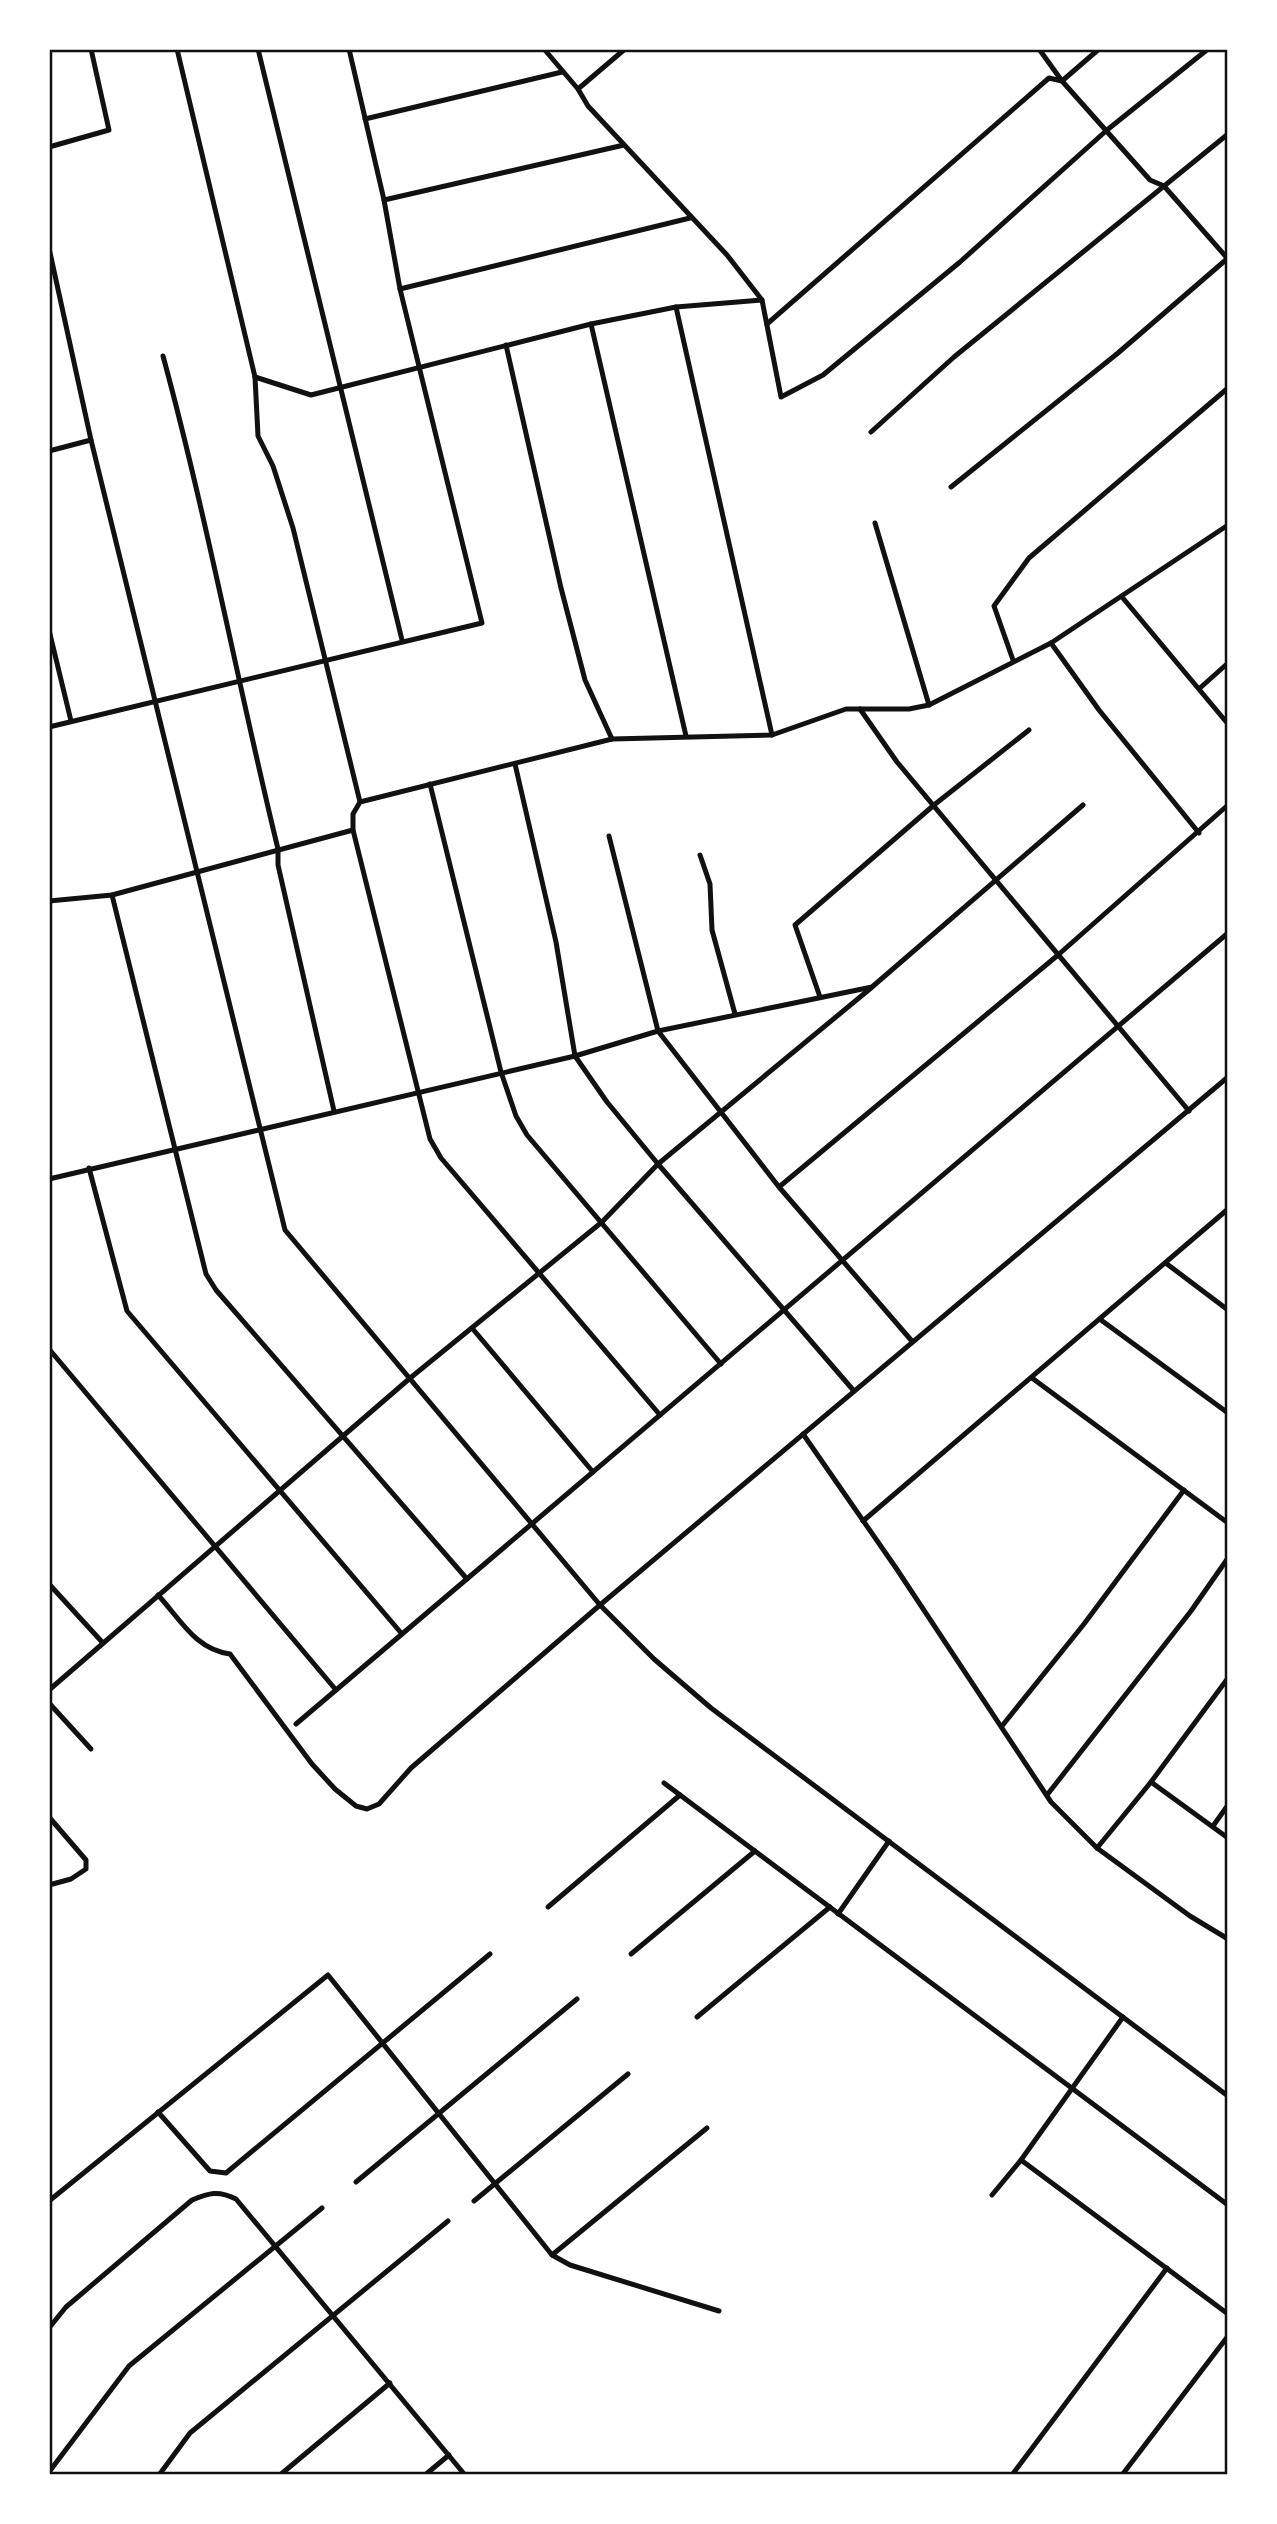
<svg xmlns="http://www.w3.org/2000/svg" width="1277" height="2524" viewBox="0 0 1277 2524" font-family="Montserrat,sans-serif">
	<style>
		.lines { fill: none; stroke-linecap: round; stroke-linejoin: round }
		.minor { stroke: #111; stroke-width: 5 }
		.neatline { fill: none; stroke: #111; stroke-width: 2.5 }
	</style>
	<rect width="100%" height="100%" fill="#fff"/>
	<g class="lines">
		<g class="minor">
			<polyline points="177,49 255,377 258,436 273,466 293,528 360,802"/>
			<polyline points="258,49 402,640"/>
			<polyline points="544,49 578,89 588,106 727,255 762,300 781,397 823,375 960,262 1107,130 1208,49"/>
			<polyline points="1039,49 1062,81 1150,180 1164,186 1228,259"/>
			<polyline points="578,89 625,49"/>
			<polyline points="365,119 562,72"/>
			<polyline points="49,147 109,130 91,49"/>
			<polyline points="384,200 624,145"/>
			<polyline points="49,248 91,440 285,1230 600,1605 654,1659 711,1708 1228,2096"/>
			<polyline points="400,289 690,218"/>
			<polyline points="676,307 772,735"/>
			<polyline points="591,324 686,736"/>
			<polyline points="767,324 1049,78 1062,81 1099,49"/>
			<polyline points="506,345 561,588 585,680 612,739"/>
			<path d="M163,356C207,518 238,685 278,849V865L334,1111"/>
			<polyline points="255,377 311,395 591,324 676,307 762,300"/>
			<polyline points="871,432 954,357 1228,134"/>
			<polyline points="49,451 91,440"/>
			<polyline points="951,487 1118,353 1228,258"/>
			<polyline points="875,523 929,705"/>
			<polyline points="1122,597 1228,724"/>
			<polyline points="49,630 71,721"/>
			<polyline points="1051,643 1099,710 1199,833"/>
			<polyline points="1013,660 994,606 1029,558 1228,388"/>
			<polyline points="1200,688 1228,663"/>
			<polyline points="860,709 897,762 1189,1111"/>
			<polyline points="49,727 482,623 400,289 384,200 349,49"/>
			<polyline points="515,764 556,942 575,1056 607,1102 658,1164 854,1391"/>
			<polyline points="430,784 501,1072 516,1116 527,1135 721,1364"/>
			<polyline points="353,830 430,1139 441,1158 660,1415"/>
			<polyline points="609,836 658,1031 779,1187 911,1340"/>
			<polyline points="700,855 710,884 712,930 735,1014"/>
			<polyline points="112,895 206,1274 216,1290 467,1579"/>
			<polyline points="49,901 112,895 353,830 353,814 360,802 612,739 772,735 846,709 909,709 929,705 1051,643 1228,525"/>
			<polyline points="820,997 795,925 934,805 1029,730"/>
			<polyline points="89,1168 127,1311 402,1634"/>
			<polyline points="49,1179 575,1056 658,1031 872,987 1083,805"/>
			<polyline points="779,1187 1058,955 1228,805"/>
			<polyline points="1167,1264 1228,1310"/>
			<polyline points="1101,1320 1228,1413"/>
			<polyline points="472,1328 593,1472"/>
			<polyline points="49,1349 336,1690"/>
			<polyline points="1032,1378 1228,1523"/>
			<polyline points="803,1434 896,1568 1051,1802 1097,1848 1190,1916 1228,1939"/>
			<polyline points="863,1521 1228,1209"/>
			<polyline points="49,1584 103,1643"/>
			<path d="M158,1595C181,1620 195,1649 230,1654L312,1764L335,1789L356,1806L367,1809L379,1804L411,1768L600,1605L1228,1077"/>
			<polyline points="49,1690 409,1379 602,1222 658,1164 871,988"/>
			<polyline points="49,1703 91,1749"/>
			<polyline points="296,1724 1228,933"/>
			<polyline points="1002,1726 1084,1624 1184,1490"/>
			<polyline points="1151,1782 1228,1838"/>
			<polyline points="664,1783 1228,2205"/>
			<polyline points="1047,1795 1191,1611 1228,1558"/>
			<polyline points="49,1817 86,1860 86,1869 71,1879 49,1885"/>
			<polyline points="1213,1826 1228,1805"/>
			<polyline points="1097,1848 1151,1782 1228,1678"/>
			<polyline points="548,1907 680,1795"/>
			<polyline points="838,1914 889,1841"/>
			<polyline points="631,1954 755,1851"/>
			<polyline points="697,2017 830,1907"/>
			<polyline points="158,2112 210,2171 226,2173 490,1954"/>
			<polyline points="1021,2160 1228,2314"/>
			<polyline points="356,2182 577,1999"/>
			<polyline points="992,2195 1021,2160 1123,2017"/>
			<polyline points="49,2201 328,1975 552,2255 570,2265 719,2311"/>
			<polyline points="474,2201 628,2074"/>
			<polyline points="552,2255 707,2128"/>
			<path d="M49,2328L66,2307L192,2200C209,2193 218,2190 236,2199L465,2475"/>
			<polyline points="49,2472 129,2366 322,2208"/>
			<polyline points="159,2475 190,2433 448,2221"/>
			<polyline points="280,2475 390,2383"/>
			<polyline points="425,2475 449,2455"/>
			<polyline points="1012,2475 1167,2268"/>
			<polyline points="1122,2475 1228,2336"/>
		</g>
	</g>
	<rect width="1277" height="2524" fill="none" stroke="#ffffff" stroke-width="102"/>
	<rect x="51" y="51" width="1175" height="2422" class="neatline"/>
</svg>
